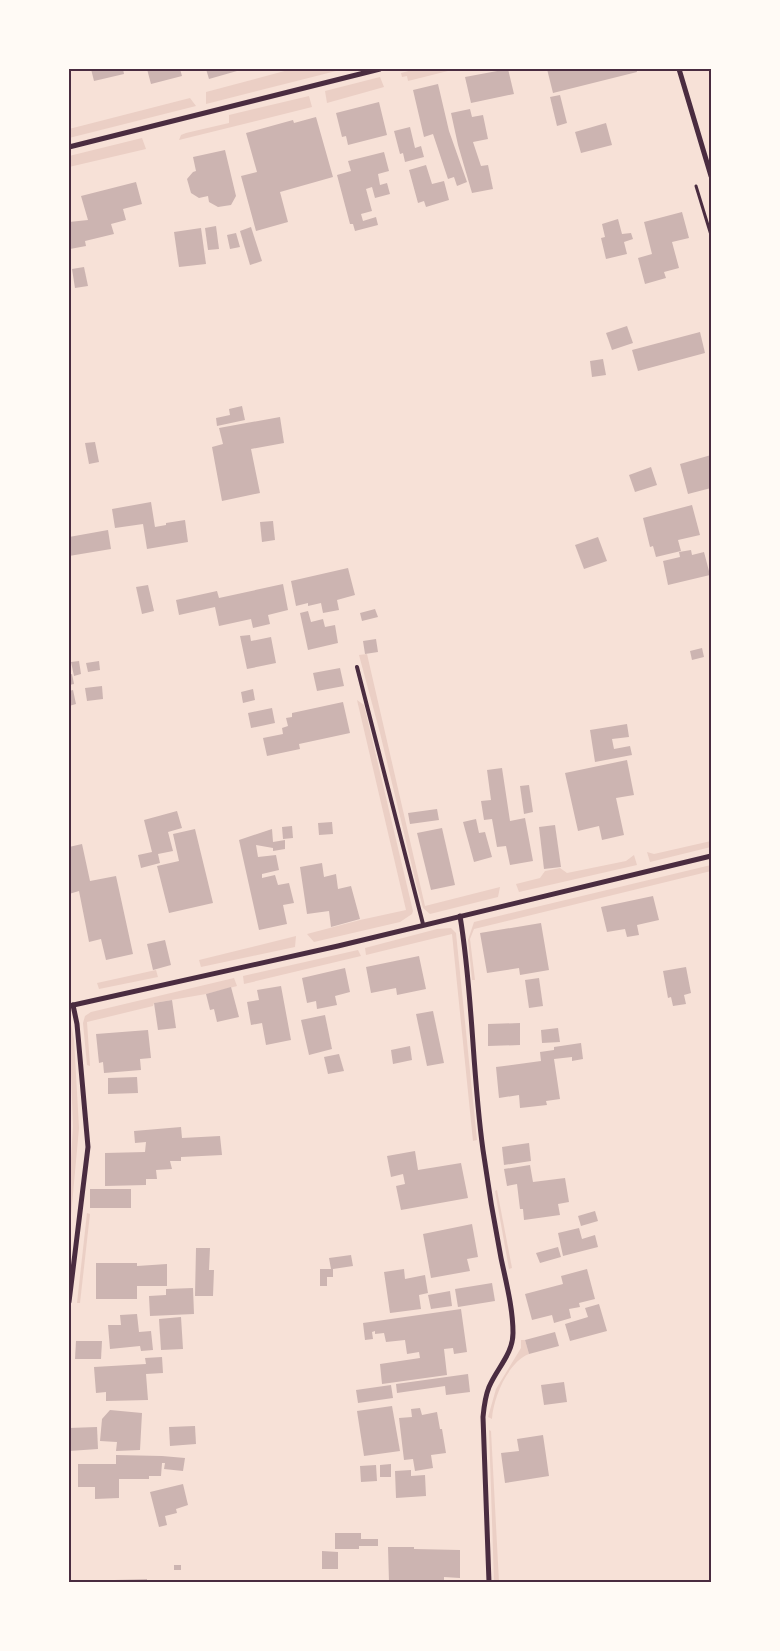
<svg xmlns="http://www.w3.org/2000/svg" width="780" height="1651" viewBox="0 0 780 1651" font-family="'Exo 2',sans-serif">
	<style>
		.green { fill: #ebcfc5 }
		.building { fill: #ccb4b1 }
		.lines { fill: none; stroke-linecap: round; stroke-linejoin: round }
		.path { stroke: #4a2c40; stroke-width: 3 }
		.service { stroke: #4a2c40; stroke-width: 4 }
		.minor { stroke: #4a2c40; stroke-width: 5 }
		.neatline { fill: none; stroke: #4a2c40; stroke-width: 2 }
	</style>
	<rect width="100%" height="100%" fill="#f7e1d7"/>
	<g class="green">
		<polygon points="292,69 344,69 206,104 206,92"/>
		<polygon points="416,69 456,69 408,81 407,76 402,77 401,73"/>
		<polygon points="380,77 384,87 327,103 325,91"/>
		<polygon points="309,96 312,107 179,140 181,135 186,133 229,123 229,115"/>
		<polygon points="190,98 196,106 69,138 69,129"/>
		<polygon points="142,138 146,149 69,167 69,156"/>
		<polygon points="367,654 425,906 500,887 498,897 430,914 423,908 416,883 380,733 359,655"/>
		<polygon points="357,700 364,705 413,911 412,914 400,922 314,942 307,934 360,920 406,910"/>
		<polygon points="711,841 711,847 650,862 647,852 654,854"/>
		<polygon points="634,855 637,865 519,892 516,884 540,878 545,871 560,868 567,873 626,861"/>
		<polygon points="711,865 711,871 474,929 470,939 475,980 472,980 468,940 474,922"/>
		<polygon points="451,928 456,933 477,1140 473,1141 452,934 366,955 365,948 437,929"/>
		<polygon points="296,936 295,947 201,967 199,960"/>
		<polygon points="358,950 361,956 244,984 243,976"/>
		<polygon points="156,970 158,977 99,989 97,983"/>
		<polygon points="234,978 237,986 206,994 154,1003 153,1006 87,1022 90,1066 87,1065 83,1023 85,1016 91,1012"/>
		<polygon points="69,1022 71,1024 74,1039 79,1128 69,1238 69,1190 73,1126"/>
		<polygon points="497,1190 512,1268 509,1269 495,1191"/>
		<polygon points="87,1213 90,1214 80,1303 77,1303"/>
		<path d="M521,1340H525L529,1354C508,1362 493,1398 492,1419L488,1417L496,1389L521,1348Z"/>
		<polygon points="489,1430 491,1431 499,1582 494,1582"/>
	</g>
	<g class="building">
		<polygon points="91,69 123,69 124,74 94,81"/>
		<polygon points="147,69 180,69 182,76 151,84"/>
		<polygon points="206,69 236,69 237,71 209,79"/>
		<polygon points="508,69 514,94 471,103 465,77"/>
		<polygon points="547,69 636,69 637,72 553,93"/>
		<polygon points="438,84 449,131 467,182 457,186 454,177 448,179 433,134 424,137 413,90"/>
		<polygon points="560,95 567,123 557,126 550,97"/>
		<polygon points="379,102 387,135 348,145 346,136 342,137 336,113"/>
		<polygon points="470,109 472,117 483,115 488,139 473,142 481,166 488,165 493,189 472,193 458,145 451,113"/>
		<polygon points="316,117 333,177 280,192 288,222 256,231 241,176 257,172 246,133 293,120 294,123"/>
		<polygon points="606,123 612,145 581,153 575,132"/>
		<polygon points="410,127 415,148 421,146 424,157 405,162 403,153 400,154 394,131"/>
		<polygon points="225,150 236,196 231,205 218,207 209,202 208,196 199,198 191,193 187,179 193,172 196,171 193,157"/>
		<polygon points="384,152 389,171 378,174 380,185 387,183 390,194 375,198 372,187 366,189 372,211 361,214 363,221 376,217 378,225 355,231 353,224 350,224 337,175 351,171 348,161"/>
		<polygon points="426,165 432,184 444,181 449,200 426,207 424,201 418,203 409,170"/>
		<polygon points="136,182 142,204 123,209 126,220 111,224 114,234 85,241 86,246 70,249 69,222 88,220 81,196"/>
		<polygon points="682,212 689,238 672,242 679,268 664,272 666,278 645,284 638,258 652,254 644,222"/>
		<polygon points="618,219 622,234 631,233 633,239 624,242 627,254 606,259 601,238 605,237 602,224"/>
		<polygon points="216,226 219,249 208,250 205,228"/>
		<polygon points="251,227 262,261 250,265 240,231"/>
		<polygon points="201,228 206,264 179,267 174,232"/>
		<polygon points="236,233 240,247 230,249 227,235"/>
		<polygon points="84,267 88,286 75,288 72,269"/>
		<polygon points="627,326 633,343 612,350 606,333"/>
		<polygon points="700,332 705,353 638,371 632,350"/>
		<polygon points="603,359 606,375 592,377 590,361"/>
		<polygon points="242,406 245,420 217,426 216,418 230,415 229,409"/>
		<polygon points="280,417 284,443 251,449 260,493 222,501 212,447 223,444 219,428"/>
		<polygon points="95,442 99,462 89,464 85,443"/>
		<polygon points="711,455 711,488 688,494 680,464"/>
		<polygon points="651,467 657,485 635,492 629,475"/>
		<polygon points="151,502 155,527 166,525 166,523 185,520 188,542 147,549 143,524 115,528 112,509"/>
		<polygon points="692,505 700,535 678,540 681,551 656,557 653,546 650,547 643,518"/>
		<polygon points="273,521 275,540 262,542 260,522"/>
		<polygon points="108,530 111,549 69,556 69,537"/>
		<polygon points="598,537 607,561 584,569 575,545"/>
		<polygon points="691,550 692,555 704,552 710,575 668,585 663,561 680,557 679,552"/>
		<polygon points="348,568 355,595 337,600 339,610 323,613 321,603 308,606 308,603 296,606 291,581"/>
		<polygon points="283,584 288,610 268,615 270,624 253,628 251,619 219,626 215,607 179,615 176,600 217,591 219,598"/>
		<polygon points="148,585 154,611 142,614 136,587"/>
		<polygon points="375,609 378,617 362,621 360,613"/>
		<polygon points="308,611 311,622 323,619 325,627 335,625 338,643 308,650 300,613"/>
		<polygon points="250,635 251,641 271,637 276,663 247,669 240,636"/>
		<polygon points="376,639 378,652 365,654 363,641"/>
		<polygon points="702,648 704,657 692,660 690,651"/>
		<polygon points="79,661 81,674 74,676 71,662"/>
		<polygon points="99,661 100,670 88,672 86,663"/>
		<polygon points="340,668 344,686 317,691 313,673"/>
		<polygon points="72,674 74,684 69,685 69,675"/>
		<polygon points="102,686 103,699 87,701 85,688"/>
		<polygon points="253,689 255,700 243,703 241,692"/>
		<polygon points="73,690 76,704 69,706 69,691"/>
		<polygon points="343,702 350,733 299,744 300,749 267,756 263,738 283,734 282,728 288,726 286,718 292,717 292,713"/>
		<polygon points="272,708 275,723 251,728 248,713"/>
		<polygon points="627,724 629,737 612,739 614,749 630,746 632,755 595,762 590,730"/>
		<polygon points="627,760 634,795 616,798 624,835 602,840 599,826 578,831 565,773"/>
		<polygon points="502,768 510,821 525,818 533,861 510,865 506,846 497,847 492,819 484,820 481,801 491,800 487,770"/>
		<polygon points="529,785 533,812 524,814 520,786"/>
		<polygon points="437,809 439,820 410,824 408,813"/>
		<polygon points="177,811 182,828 168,832 173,851 158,854 160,863 141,868 138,855 152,852 144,820"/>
		<polygon points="476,819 479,833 485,832 492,857 474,862 463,822"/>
		<polygon points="332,822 333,834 319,835 318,823"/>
		<polygon points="555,825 561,867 544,869 539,827"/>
		<polygon points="292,826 293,838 283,839 282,827"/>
		<polygon points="442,828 455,885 431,890 417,833"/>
		<polygon points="195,829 213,903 169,913 157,866 179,861 173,834"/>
		<polygon points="272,829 273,842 285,840 285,849 273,851 273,848 256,845 258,857 276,855 279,870 262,874 262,878 275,875 278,885 289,883 294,903 283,905 287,924 259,930 239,840"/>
		<polygon points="82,844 90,881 116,876 133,954 106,960 101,939 89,942 79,891 69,894 69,847"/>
		<polygon points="322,863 324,877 336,874 338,889 351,886 360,919 331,927 329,911 307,914 300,867"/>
		<polygon points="653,896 659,920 637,925 639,935 627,937 625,929 607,932 601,907"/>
		<polygon points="541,923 549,970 520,975 519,968 487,973 480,933"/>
		<polygon points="165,940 171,965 153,970 147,944"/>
		<polygon points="419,956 426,989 397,995 396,988 371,993 366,967"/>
		<polygon points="686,967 691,993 684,995 686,1004 673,1006 671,997 668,998 663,971"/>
		<polygon points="345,968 350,992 335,996 337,1005 317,1009 316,1001 307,1003 302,978"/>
		<polygon points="539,978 543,1006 529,1008 525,980"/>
		<polygon points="281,986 291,1040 266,1045 262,1023 251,1025 247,1002 259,1000 257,990"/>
		<polygon points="231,987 239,1017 217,1022 214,1009 210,1010 206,994"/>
		<polygon points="172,1000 176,1028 158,1030 154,1003"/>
		<polygon points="433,1011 444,1063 427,1066 416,1014"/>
		<polygon points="325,1015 332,1049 309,1055 301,1020"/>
		<polygon points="520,1023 520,1045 488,1046 488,1024"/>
		<polygon points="558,1028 560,1042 542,1043 541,1030"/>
		<polygon points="148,1030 151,1058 140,1059 141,1070 104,1073 103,1062 99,1063 96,1034"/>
		<polygon points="581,1043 583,1059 572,1061 572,1057 554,1059 560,1099 546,1101 547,1105 520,1108 519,1095 499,1098 496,1067 541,1061 540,1052 554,1050 554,1047"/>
		<polygon points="410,1046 412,1060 393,1064 391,1050"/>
		<polygon points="339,1054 344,1071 328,1074 324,1057"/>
		<polygon points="137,1077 138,1093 108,1094 108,1078"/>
		<polygon points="181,1127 182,1138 220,1136 222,1155 181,1157 181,1161 170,1161 172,1169 156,1170 157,1179 146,1179 146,1185 105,1186 105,1153 145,1152 146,1142 135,1143 134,1131"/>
		<polygon points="529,1143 531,1161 504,1165 502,1147"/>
		<polygon points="415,1151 418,1170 461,1163 468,1198 401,1210 396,1186 405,1184 403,1174 391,1177 387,1156"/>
		<polygon points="530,1165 533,1182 565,1178 569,1202 558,1204 560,1215 524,1220 523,1209 520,1209 517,1184 507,1186 504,1169"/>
		<rect x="90" y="1189" width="41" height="19"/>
		<polygon points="595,1211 598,1221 581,1226 578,1216"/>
		<polygon points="472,1224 478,1257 467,1259 470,1271 431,1278 423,1234"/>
		<polygon points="579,1228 582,1239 595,1235 598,1247 563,1256 558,1233"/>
		<polygon points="558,1247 561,1257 540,1263 536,1253"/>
		<polygon points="196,1248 210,1248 209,1270 214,1270 213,1296 195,1296"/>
		<polygon points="351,1255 353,1266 333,1269 333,1277 327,1277 327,1286 320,1286 320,1269 331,1269 329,1258"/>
		<polygon points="96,1263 137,1263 137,1266 167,1264 167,1286 137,1286 137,1299 96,1299"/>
		<polygon points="404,1269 405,1279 425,1275 428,1293 419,1295 421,1309 390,1313 384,1272"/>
		<polygon points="587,1269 595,1299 579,1303 580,1307 569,1309 571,1318 554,1323 552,1315 532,1320 525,1294 563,1284 561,1276"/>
		<polygon points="492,1283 495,1301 458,1307 455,1289"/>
		<polygon points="193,1288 194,1314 150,1316 149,1296 166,1295 166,1289"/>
		<polygon points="450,1291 452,1306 431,1309 428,1295"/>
		<polygon points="599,1304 607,1331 570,1341 565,1324 588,1317 585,1308"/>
		<polygon points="461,1309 467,1352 454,1354 453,1348 444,1349 447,1375 382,1384 380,1364 420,1358 419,1352 407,1354 405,1340 386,1342 384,1333 375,1334 375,1331 372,1332 373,1339 365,1340 363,1323"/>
		<polygon points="137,1314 139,1332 151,1331 153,1350 141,1351 140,1346 110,1349 108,1325 121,1325 120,1315"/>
		<polygon points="181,1317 183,1349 161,1350 159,1319"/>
		<polygon points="555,1332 559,1346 529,1354 525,1340"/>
		<polygon points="76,1341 102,1341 101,1359 75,1359"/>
		<polygon points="162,1357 163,1373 146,1374 148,1400 106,1401 106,1392 96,1393 94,1367 146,1364 145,1358"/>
		<polygon points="468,1374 470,1392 446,1395 445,1386 397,1393 396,1384"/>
		<polygon points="564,1382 567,1402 544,1405 541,1385"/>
		<polygon points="391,1385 393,1398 358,1403 356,1390"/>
		<polygon points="392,1406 400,1451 364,1456 357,1411"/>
		<polygon points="420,1408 422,1415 437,1412 440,1429 442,1429 446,1453 431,1455 433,1468 415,1471 413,1459 404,1460 399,1418 412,1417 411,1409"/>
		<polygon points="110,1410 142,1413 140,1450 116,1451 117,1442 100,1441 102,1419"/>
		<polygon points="195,1426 196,1444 170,1446 169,1427"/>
		<polygon points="97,1427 98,1449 69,1451 69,1428"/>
		<polygon points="543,1435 549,1476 505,1483 501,1453 519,1451 517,1439"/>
		<polygon points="116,1455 162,1456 185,1458 183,1471 164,1469 165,1463 162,1463 161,1476 149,1476 149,1479 119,1479 119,1498 95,1499 95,1487 78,1487 78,1464 116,1464"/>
		<polygon points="391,1464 391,1477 380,1477 380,1465"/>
		<polygon points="376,1465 377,1481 361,1482 360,1466"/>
		<polygon points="411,1470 411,1476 425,1475 426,1496 396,1498 395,1471"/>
		<polygon points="183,1484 188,1505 176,1509 177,1513 165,1516 167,1525 159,1527 150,1492"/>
		<polygon points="335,1533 361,1533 361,1539 378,1539 378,1546 359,1546 359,1549 335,1549"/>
		<polygon points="388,1547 414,1547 414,1549 460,1550 460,1578 444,1577 444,1582 389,1582"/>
		<polygon points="322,1551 338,1552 338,1569 322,1569"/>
		<rect x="174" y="1565" width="7" height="5"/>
		<polygon points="147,1579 147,1582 82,1582 82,1581"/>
	</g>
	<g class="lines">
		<polyline class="path" points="696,186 711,235"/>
		<polyline class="service" points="357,667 423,924"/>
		<g class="minor">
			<polyline points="679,69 711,176"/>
			<polyline points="69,147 380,69"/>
			<path d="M460,916C473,993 472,1072 483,1150C488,1186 494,1222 501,1258C506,1282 513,1308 513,1333C513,1354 497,1368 489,1387C485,1397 484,1406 483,1417L489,1582"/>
			<polyline points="69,1006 338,946 711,856"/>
			<polyline points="69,1302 88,1147 77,1024 73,1005"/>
		</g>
	</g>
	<rect width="780" height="1651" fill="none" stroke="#fffaf5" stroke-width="140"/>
	<rect x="70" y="70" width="640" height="1511" class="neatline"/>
</svg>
